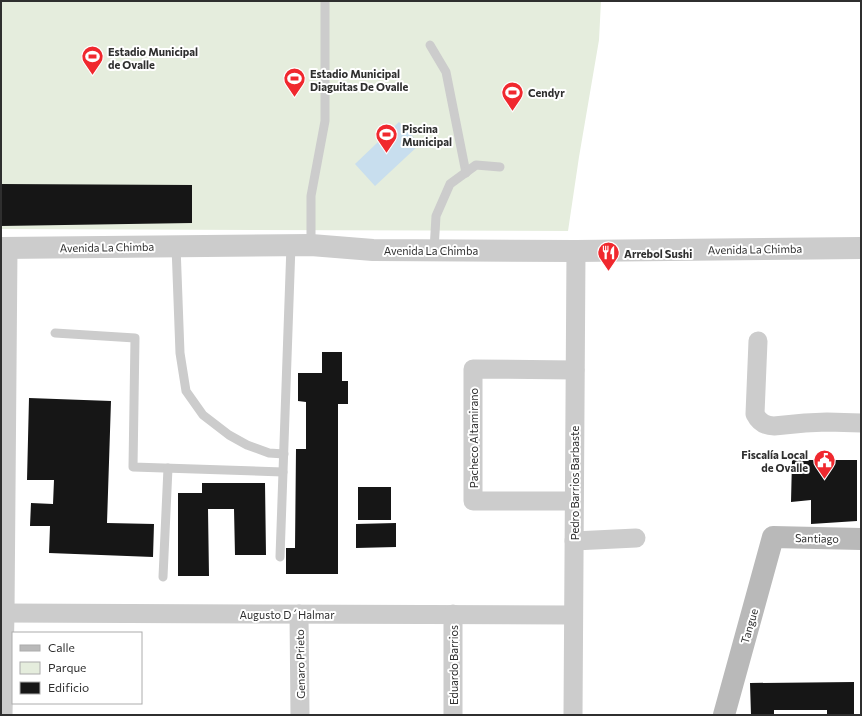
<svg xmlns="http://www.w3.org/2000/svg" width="862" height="716" viewBox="0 0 862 716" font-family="Commissioner,sans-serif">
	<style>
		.green { fill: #e5eddd }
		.water { fill: #c8deee }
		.building { fill: #161616 }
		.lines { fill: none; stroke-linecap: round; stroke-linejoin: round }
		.service { stroke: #ccc; stroke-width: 9 }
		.minor { stroke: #ccc; stroke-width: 19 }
		.tertiary { stroke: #ccc; stroke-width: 22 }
		.secondary { stroke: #b9b9b9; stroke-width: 22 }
		.labels { text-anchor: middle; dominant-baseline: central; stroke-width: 4; stroke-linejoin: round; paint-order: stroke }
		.poi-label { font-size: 11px; font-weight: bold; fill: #2f2f2f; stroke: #fff; text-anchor: start }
		.street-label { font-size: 11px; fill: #2f2f2f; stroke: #fff }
	</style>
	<rect width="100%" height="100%" fill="#fff"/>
	<polygon class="green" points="1,1 601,1 599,40 579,157 568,231 1,229"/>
	<polygon class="water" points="399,122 420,144 375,186 355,164"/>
	<g class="building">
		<polygon points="1,184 192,185 192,223 1,226"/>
		<polygon points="322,352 342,352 342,381 348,381 348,404 338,404 338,574 286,574 286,548 295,548 296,449 306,449 306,402 298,401 298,373 322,373"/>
		<polygon points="29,398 111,401 107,523 154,524 153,557 49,553 50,526 30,526 31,503 53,504 54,480 27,480"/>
		<polygon points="792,460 857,460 857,521 811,524 811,500 791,502"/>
		<polygon points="202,483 265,483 266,555 235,555 234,509 208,509 209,576 178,576 178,493 202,493"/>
		<rect x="358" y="487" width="33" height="33"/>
		<polygon points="396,523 396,547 356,548 356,524"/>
		<polygon points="854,682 854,715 827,715 827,710 774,710 774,715 751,715 750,683"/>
	</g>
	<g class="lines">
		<g class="service">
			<polyline points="430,45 446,72 466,173"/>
			<polyline points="311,245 311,196 325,121 325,1"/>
			<polyline points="176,246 180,353 186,391 203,415 229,435 247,445 269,453 284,454"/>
			<polyline points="434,250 436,216 450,184 476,165 500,167"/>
			<polyline points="55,333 135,338 133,467 283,472"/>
			<polyline points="280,557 291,245"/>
			<polyline points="163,577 168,468"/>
		</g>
		<g class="minor">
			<path d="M758,341L755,414C759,422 765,426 774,426L805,423L827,422L861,423"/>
			<polyline points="574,501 473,501 473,369 575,370"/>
			<polyline points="574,541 636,538"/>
			<polyline points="1,613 573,615"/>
			<polyline points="299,614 300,715"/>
			<polyline points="453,614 453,715"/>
			<polyline points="3,715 5,613 8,248"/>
			<polyline points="573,715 576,251"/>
		</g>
		<polyline class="tertiary" points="1,248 311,245 373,250 576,251 861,248"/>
		<polyline class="secondary" points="724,715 773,537 861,539"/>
	</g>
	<defs>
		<symbol id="stadium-pin" viewBox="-11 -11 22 30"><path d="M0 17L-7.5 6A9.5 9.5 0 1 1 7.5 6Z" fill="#f0282e" stroke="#fff"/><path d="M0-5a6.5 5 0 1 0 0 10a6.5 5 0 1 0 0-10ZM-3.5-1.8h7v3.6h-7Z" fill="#fff"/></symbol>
		<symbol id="restaurant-pin" viewBox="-11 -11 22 30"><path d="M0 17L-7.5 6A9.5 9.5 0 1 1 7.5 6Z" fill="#f0282e" stroke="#fff"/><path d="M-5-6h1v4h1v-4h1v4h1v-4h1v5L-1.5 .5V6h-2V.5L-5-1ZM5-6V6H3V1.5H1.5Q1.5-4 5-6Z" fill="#fff"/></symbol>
		<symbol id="civic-pin" viewBox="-11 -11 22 30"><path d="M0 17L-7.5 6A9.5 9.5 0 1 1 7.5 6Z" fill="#f0282e" stroke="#fff"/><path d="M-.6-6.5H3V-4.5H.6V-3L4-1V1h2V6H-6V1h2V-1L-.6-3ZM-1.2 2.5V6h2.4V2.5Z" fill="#fff"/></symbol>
	</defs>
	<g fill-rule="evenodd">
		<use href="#stadium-pin" x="80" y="44" width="25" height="34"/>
		<use href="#stadium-pin" x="282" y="66" width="25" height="34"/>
		<use href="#stadium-pin" x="500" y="80" width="25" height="34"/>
		<use href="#stadium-pin" x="374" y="122" width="25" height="34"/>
		<use href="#restaurant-pin" x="596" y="240" width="25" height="34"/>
		<use href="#civic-pin" x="812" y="448" width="25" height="34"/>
	</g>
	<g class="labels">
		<g class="poi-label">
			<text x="108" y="51">Estadio Municipal<tspan x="108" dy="13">de Ovalle</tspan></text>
			<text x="310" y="73">Estadio Municipal<tspan x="310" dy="13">Diaguitas De Ovalle</tspan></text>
			<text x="528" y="92">Cendyr</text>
			<text x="402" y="128">Piscina<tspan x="402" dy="13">Municipal</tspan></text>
			<text x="624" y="253">Arrebol Sushi</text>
			<text x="808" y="454" text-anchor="end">Fiscalía Local<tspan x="808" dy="13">de Ovalle</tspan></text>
		</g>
		<g class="street-label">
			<text transform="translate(107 247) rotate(-1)">Avenida La Chimba</text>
			<text transform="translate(755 249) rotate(-1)">Avenida La Chimba</text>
			<text x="431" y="250">Avenida La Chimba</text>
			<text transform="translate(473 438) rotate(-90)">Pacheco Altamirano</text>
			<text transform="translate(574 483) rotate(-90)">Pedro Barrios Barbaste</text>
			<text transform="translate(817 538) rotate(1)">Santiago</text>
			<text x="287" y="614">Augusto D´Halmar</text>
			<text transform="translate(749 626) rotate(-74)">Tangue</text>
			<text transform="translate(300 664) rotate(-91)">Genaro Prieto</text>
			<text transform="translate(453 665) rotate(-90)">Eduardo Barrios</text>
		</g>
	</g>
	<rect width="862" height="716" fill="none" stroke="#2f2f2f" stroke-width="4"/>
	<rect x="12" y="632" width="130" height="72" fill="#ffffff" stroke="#acacac"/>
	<rect x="20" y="645" width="20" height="6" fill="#b9b9b9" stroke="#acacac"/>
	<text x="48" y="652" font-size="12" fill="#2f2f2f">Calle</text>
	<rect x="20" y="662" width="20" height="12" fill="#e5eddd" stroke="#acacac"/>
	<text x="48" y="672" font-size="12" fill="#2f2f2f">Parque</text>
	<rect x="20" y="682" width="20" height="12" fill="#161616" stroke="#acacac"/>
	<text x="48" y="692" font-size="12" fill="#2f2f2f">Edificio</text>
</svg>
